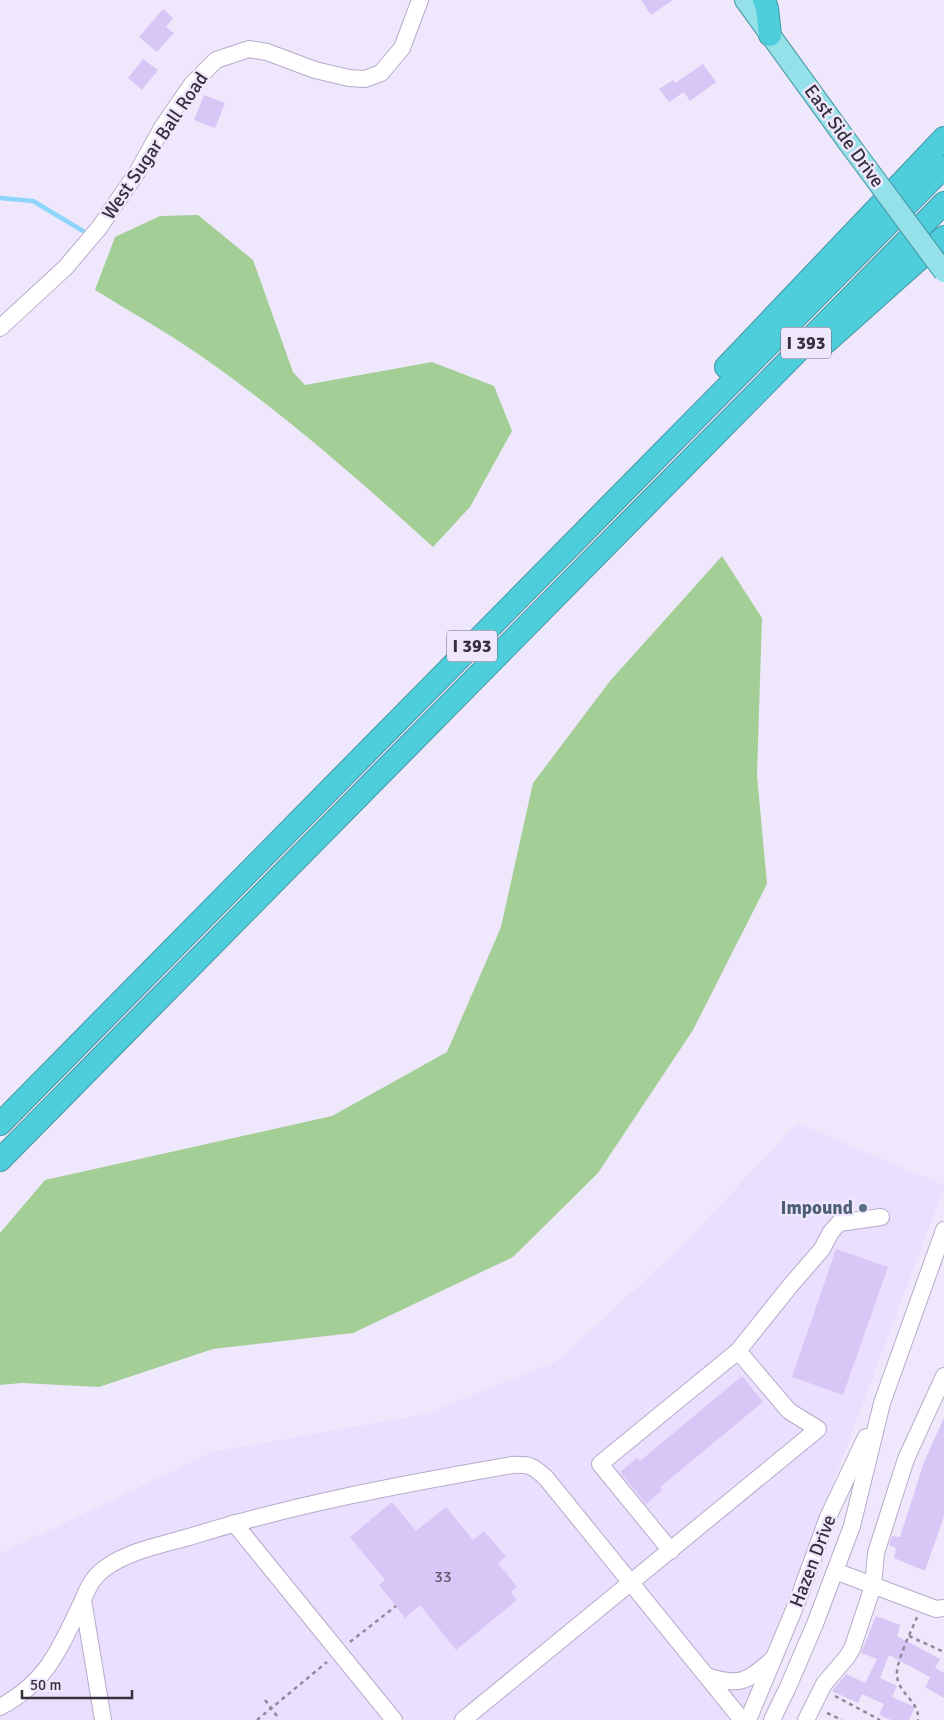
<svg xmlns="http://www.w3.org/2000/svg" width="944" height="1720" viewBox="0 0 944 1720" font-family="Signika,sans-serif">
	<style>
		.built { fill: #eadffe }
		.green { fill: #a3ce96 }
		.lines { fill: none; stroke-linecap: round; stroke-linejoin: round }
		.stream { stroke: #8ed5fb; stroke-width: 4.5 }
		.building { fill: #d7c6f6 }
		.minor-casing { stroke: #b6abca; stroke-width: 18 }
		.major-casing { stroke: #4596a3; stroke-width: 22 }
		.highway-casing { stroke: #4596a3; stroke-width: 24 }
		.path { stroke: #908a9a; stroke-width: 2.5; stroke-dasharray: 4 4; stroke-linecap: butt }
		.minor { stroke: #fff; stroke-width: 16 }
		.major { stroke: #95e1e9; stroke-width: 20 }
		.highway { stroke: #4ecddb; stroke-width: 22 }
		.major-bridge-casing { stroke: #4596a3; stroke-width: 22; stroke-linecap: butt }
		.major-bridge { stroke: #95e1e9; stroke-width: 20 }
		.service-dot { fill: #5c6f8a; stroke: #efe8fc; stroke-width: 2 }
		.labels { text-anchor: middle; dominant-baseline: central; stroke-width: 5; stroke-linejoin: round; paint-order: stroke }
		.number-label { font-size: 16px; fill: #5e566a }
		.shield { fill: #efe8fc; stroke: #6d6776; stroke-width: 1 }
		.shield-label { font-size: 18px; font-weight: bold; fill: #35303c }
		.street-label { font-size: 19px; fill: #35303c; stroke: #efe8fc }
		.service-label { font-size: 19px; font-weight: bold; fill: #4e5e75; stroke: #efe8fc; text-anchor: end }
	</style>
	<rect width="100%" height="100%" fill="#efe8fc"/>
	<polygon class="built" points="797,1123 944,1185 944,1188 805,1557 738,1720 0,1720 0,1554 212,1452 425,1414 557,1361 681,1247"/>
	<g class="green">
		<path d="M198,215L253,260L293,372L305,385L432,362L494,386L512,431L470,507L433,547C358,479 282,412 198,354C165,331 129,311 95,290L115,237L160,216Z"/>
		<polygon points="722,556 762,618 757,775 767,884 693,1030 598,1173 513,1257 353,1333 213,1349 99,1387 22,1383 0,1385 0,1233 45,1180 332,1116 447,1052 501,927 533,783 610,681"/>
	</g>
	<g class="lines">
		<polyline class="stream" points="0,198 33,201 83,231"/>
	</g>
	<g class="building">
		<polygon points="641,0 673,0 651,15"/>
		<polygon points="163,9 173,18 166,27 174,33 157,52 139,37"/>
		<polygon points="143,59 158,70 142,90 128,78"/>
		<polygon points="703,64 716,82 690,101 684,92 669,102 659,89 673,80 675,83"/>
		<polygon points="204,95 225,103 215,128 194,120"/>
		<polygon points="836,1249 888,1267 843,1395 792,1377"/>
		<polygon points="742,1376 763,1402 660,1487 662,1490 646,1504 620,1472 637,1458 640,1461"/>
		<polygon points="944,1418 944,1516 925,1571 894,1558 896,1548 889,1545 892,1536 900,1537 924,1462"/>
		<polygon points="392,1502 416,1531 446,1507 473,1540 484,1531 506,1557 498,1563 517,1587 511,1592 517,1600 456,1650 420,1605 405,1618 379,1585 385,1580 350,1537"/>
		<polygon points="876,1616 900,1625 897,1636 940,1659 930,1677 889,1655 880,1678 897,1686 892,1697 915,1707 909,1720 891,1720 879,1715 884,1704 862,1694 858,1703 832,1691 846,1674 865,1683 877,1659 861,1653"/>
		<polygon points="935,1668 944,1673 944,1698 925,1687"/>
	</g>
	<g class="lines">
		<defs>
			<g id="minor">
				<polyline points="0,328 66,267 99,228 138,171 163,126 192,84 216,60 249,49 267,52 315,70 349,78 365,79 381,73 402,48 420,0"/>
				<polyline points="234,1523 394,1720"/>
				<polyline points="671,1551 600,1464 738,1351 790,1286 822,1249 831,1232 839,1223 881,1217"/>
				<polyline points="835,1571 936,1609 944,1608"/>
				<path d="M707,1676C741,1687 747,1681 773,1659"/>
				<path d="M0,1707C49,1681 60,1647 83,1600"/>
				<path d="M103,1720L83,1600C87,1589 94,1576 104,1569C128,1551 161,1545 189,1537C295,1504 403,1484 512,1465C530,1464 533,1466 546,1478L742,1720"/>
				<polyline points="463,1720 818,1429 789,1411 738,1351"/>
				<polyline points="748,1720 798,1600 828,1517 866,1437"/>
				<polyline points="772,1720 788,1687 815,1624 852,1526 882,1403 944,1230"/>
				<polyline points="806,1720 824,1684 847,1657 852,1649 873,1586 876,1553 906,1459 944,1376"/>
			</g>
			<polyline id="major" points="745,0 847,141"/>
			<g id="highway">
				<polyline points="764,0 767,8 770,35"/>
				<polyline points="825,343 944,237"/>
				<polyline points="726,367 944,138"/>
				<polyline points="0,1124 944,167"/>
				<polyline points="0,1160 944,203"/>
			</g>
		</defs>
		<use href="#minor" class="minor-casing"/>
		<use href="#major" class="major-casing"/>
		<use href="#highway" class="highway-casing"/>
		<g class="path">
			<path d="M917,1617C912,1630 895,1663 897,1676C899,1695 920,1701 918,1720"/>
			<polyline points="909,1636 944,1652"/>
			<polyline points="350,1642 396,1606"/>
			<polyline points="835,1696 880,1720"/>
			<polyline points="265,1700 277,1716"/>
			<polyline points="827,1713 842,1720"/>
			<polyline points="257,1720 327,1662"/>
		</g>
		<use href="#minor" class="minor"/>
		<use href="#major" class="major"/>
		<use href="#highway" class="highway"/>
		<defs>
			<polyline id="major-bridge" points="847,141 944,272"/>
		</defs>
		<use href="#major-bridge" class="major-bridge-casing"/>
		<use href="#major-bridge" class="major-bridge"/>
	</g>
	<circle class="service-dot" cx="863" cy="1208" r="5"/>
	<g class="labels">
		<g class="number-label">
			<text x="443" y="1577">33</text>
		</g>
		<g class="shield">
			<rect x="781" y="327.5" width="50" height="31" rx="4"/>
			<rect x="447" y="630.5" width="50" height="31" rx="4"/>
		</g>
		<g class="shield-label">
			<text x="806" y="343">I 393</text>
			<text x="472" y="646">I 393</text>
		</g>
		<g class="street-label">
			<text transform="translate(844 136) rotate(54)">East Side Drive</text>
			<text transform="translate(155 146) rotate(-56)">West Sugar Ball Road</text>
			<text transform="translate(813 1561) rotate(-69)">Hazen Drive</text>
		</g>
		<g class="service-label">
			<text x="853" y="1208">Impound</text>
		</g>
	</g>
	<path d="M22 1690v8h110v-8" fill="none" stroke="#35303c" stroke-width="2.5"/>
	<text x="30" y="1690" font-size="15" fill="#35303c" stroke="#efe8fc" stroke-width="4" paint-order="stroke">50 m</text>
</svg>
